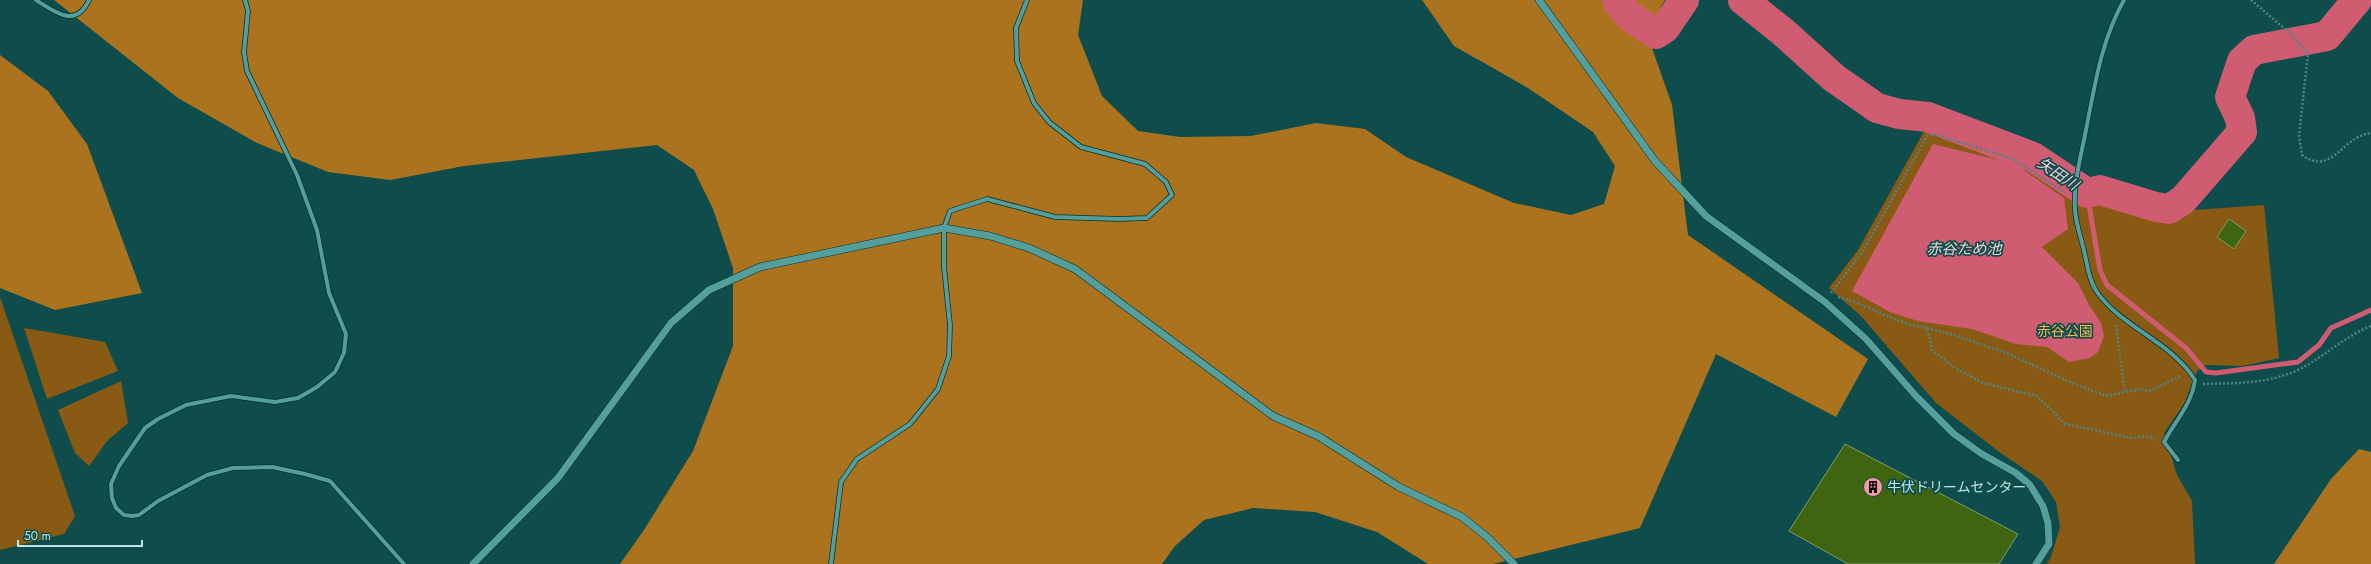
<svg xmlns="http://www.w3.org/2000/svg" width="2371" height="564" viewBox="0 0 2371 564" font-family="Jost,'Noto Sans JP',sans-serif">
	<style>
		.green { fill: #895a13 }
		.forest { fill: #ac731f }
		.water { fill: #d05c71 }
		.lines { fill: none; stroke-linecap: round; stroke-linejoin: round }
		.stream { stroke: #d05c71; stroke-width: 5 }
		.river { stroke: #d05c71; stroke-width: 30 }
		.building { fill: #3f6511; stroke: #819b6b }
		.minor-casing { stroke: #05302f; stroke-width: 5.5 }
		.tertiary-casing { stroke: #05302f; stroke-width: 8 }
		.path { stroke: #508583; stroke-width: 2.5; stroke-dasharray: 2 2; stroke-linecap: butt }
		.minor { stroke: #549f9c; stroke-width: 4 }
		.tertiary { stroke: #549f9c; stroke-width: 7 }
		.labels { text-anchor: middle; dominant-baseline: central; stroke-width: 3.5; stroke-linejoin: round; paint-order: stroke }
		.park-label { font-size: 14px; fill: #fdb350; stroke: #0e4d4b }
		.poi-label { font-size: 14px; fill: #c1e5e3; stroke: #0e4d4b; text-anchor: start }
		.water-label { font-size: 15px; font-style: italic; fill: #f2d2d5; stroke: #0e4d4b }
	</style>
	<rect width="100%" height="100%" fill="#0e4d4b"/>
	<g class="green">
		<polygon points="1927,126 2009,152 2068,190 2130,204 2153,213 2264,205 2279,358 2243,366 2205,365 2197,371 2184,404 2164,433 2177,475 2192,501 2195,564 2047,564 2051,557 2060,527 2056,502 2042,481 2002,454 1936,403 1861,316 1829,288 1858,250"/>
		<polygon points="0,297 75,516 64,534 0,550"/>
		<polygon points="24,328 105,342 118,371 47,399"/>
		<polygon points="121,381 128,423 107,441 89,466 75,453 58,410"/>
	</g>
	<g class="forest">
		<polygon points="54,0 1083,0 1078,35 1102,96 1138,131 1180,137 1251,136 1316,123 1365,129 1406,157 1514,203 1571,215 1604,204 1615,166 1593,132 1528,88 1454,46 1422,0 1665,0 1660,8 1652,48 1672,105 1688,235 1868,359 1836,417 1716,354 1640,528 1493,564 1428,564 1377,532 1315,512 1253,508 1204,520 1175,546 1162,564 620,564 644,530 693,451 733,346 733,268 713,209 694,170 657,145 464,166 390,180 328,172 257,143 178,98"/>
		<polygon points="0,55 48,91 87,144 142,293 55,310 0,288"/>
		<polygon points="2359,449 2371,452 2371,564 2274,564 2331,479"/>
	</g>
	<polygon class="water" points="1933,144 2015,164 2064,198 2068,229 2042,247 2078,283 2089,305 2101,323 2104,336 2098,352 2090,358 2069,362 2047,347 2016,344 1972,329 1918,321 1890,312 1852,291"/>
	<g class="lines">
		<polyline class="stream" points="2087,193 2100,270 2107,285 2186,348 2206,372 2216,373 2298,362 2319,345 2331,328 2371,310"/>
		<g class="river">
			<polyline points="1617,0 1628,15 1656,34 1665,28 1684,0"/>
			<polyline points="1743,0 1783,32 1834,78 1877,108 1899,114 1928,117 2033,157 2087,193 2100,190 2156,207 2169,209 2183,200 2242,132 2240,118 2230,97 2242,61 2254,50 2327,36 2357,0"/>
		</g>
	</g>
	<g class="building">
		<polygon points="2229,219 2246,231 2234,249 2217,237"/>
		<polygon points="1845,444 2018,534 1999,564 1848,564 1789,531"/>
	</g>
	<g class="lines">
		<defs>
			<g id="minor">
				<path d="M36,0C55,12 76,29 89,0"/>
				<polyline points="245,0 248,11 244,52 247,71 297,175 317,230 329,293 346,334 344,353 335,372 317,387 298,398 275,402 231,396 186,405 158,419 145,428 119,466 111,484 112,498 116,508 124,515 132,516 139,515 158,501 207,475 233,468 272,467 305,474 330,481 404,564"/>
				<path d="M2124,0C2101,41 2095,85 2086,130C2081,156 2073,184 2075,210C2076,225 2082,240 2085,255C2088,268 2089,280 2097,292C2121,327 2172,342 2195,380C2192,404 2175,421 2164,442L2178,460"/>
				<polyline points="831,564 841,482 857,459 910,424 938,389 949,356 950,325 944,267 944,228 950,211 987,199 1055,217 1119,219 1147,218 1172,195 1166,182 1145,164 1081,147 1049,122 1034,103 1017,61 1016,28 1027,0"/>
			</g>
			<g id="tertiary">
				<polyline points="1539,0 1655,161 1706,216 1825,302 1866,339 1916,396 1954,434 1982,454 2016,473 2030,485 2043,506 2048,523 2049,544 2036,564"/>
				<polyline points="473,564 558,478 671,323 709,290 760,267 944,228 990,236 1029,248 1075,269 1273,416 1318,436 1399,487 1462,517 1487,537 1514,564"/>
			</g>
		</defs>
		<use href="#minor" class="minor-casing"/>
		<use href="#tertiary" class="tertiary-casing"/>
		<g class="path">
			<path d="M2251,0L2291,34L2308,54L2299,135L2302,155C2332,177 2342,136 2371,133"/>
			<polyline points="1831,293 1863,251 1927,136 1934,134 2013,159 2065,193"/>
			<path d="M1838,297C1870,305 1893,323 1927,328L1932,350L1955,368L1983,383L2037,396L2065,424L2132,438L2146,436L2155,439"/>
			<polyline points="2116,325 2125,392"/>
			<polyline points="1927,328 1954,335 2006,353 2068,381 2106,396 2141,389 2149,391 2181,376"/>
			<path d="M2203,384C2238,383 2268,384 2300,369C2325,356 2345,336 2371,326"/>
		</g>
		<use href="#minor" class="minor"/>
		<use href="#tertiary" class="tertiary"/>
	</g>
	<defs>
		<symbol id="building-disc" viewBox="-11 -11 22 22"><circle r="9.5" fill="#f49aa6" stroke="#0e4d4b"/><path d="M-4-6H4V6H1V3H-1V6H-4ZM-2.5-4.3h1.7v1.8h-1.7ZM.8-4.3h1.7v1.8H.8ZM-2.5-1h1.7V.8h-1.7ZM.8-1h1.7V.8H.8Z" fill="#111"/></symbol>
	</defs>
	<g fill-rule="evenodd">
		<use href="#building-disc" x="1862" y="476" width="22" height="22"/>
	</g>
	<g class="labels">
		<g class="park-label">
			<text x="2065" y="331">赤谷公園</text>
		</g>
		<g class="poi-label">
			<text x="1887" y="487">牛伏ドリームセンター</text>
		</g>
		<g class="water-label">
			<text transform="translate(2058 174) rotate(34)">矢田川</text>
			<text x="1964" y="249">赤谷ため池</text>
		</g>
	</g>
	<path d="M18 540v6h124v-6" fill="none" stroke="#c1e5e3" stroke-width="2"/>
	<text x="24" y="540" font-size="12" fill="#c1e5e3" stroke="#0e4d4b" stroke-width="3" paint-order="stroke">50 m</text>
</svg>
